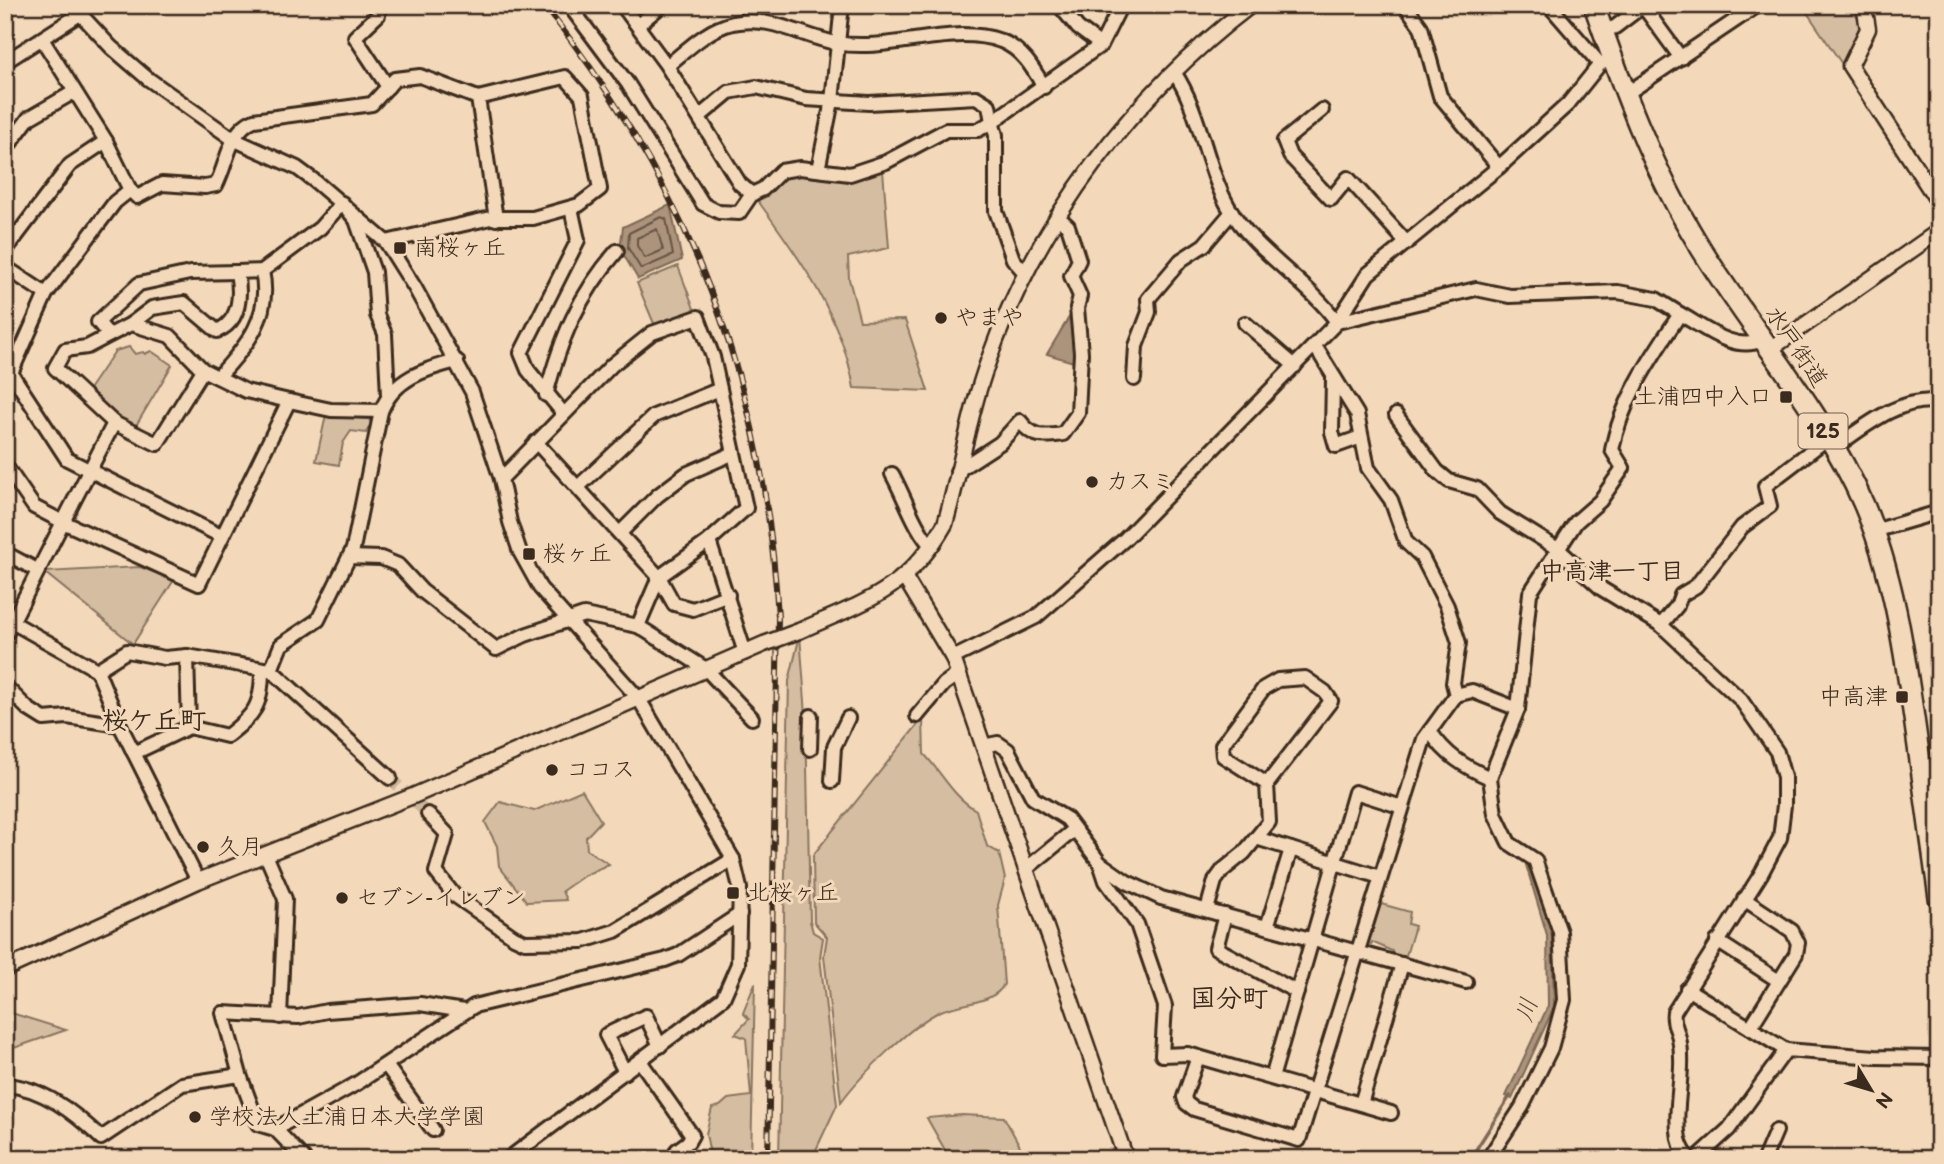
<svg xmlns="http://www.w3.org/2000/svg" width="1944" height="1164" viewBox="0 0 1944 1164" font-family="'Balsamiq Sans','Klee One',sans-serif">
	<style>
		.green { fill: #d5bda1; stroke: #887460; stroke-width: 2 }
		.water { fill: #ab937c; stroke: #7e6956; stroke-width: 2 }
		.lines { fill: none; stroke-linecap: round; stroke-linejoin: round }
		.shore { stroke: #685444; stroke-width: 2 }
		.stream { stroke: #7e6956; stroke-width: 3.5 }
		.minor-tunnel { stroke: #ceb69b; stroke-width: 12; stroke-dasharray: 12 6; stroke-linecap: butt }
		.minor-casing { stroke: #3b2a1e; stroke-width: 18 }
		.tertiary-casing { stroke: #3b2a1e; stroke-width: 19 }
		.trunk-casing { stroke: #3b2a1e; stroke-width: 24 }
		.minor { stroke: #f3d9ba; stroke-width: 12 }
		.tertiary { stroke: #f3d9ba; stroke-width: 14 }
		.trunk { stroke: #f3d9ba; stroke-width: 19 }
		.rail-casing { stroke: #3b2a1e; stroke-width: 6 }
		.rail { stroke: #f3d9ba; stroke-width: 3.5; stroke-dasharray: 10; stroke-linecap: butt }
		.tertiary-bridge-casing { stroke: #3b2a1e; stroke-width: 19; stroke-linecap: butt }
		.tertiary-bridge { stroke: #f3d9ba; stroke-width: 14 }
		.poi-dot { fill: #3b2a1e; stroke: #f3d9ba; stroke-width: 2.5 }
		.labels { text-anchor: middle; dominant-baseline: central; stroke-width: 6; stroke-linejoin: round; paint-order: stroke }
		.shield { fill: #f3d9ba; stroke: #725e4d; stroke-width: 2 }
		.shield-label { font-size: 21px; font-weight: bold; fill: #3b2a1e }
		.poi-label { font-size: 23px; fill: #3b2a1e; stroke: #f3d9ba; text-anchor: start }
		.street-label { font-size: 23px; fill: #3b2a1e; stroke: #f3d9ba }
		.neighbourhood-label { font-size: 24px; font-weight: bold; fill: #3b2a1e; stroke: #f3d9ba }
		.water-label { font-size: 24px; font-style: italic; fill: #574436; stroke: #f3d9ba }
		.quarter-label { font-size: 26px; font-weight: bold; fill: #3b2a1e; stroke: #f3d9ba }
	</style>
	<rect width="100%" height="100%" fill="#f3d9ba"/>
	<filter id="ink" filterUnits="userSpaceOnUse"><feTurbulence type="fractalNoise" baseFrequency=".0143" numOctaves="2"/><feDisplacementMap in="SourceGraphic" scale="14" xChannelSelector="R" yChannelSelector="G"/><feConvolveMatrix kernelMatrix="1 2 1 2 8 2 1 2 1" color-interpolation-filters="sRGB"/></filter>
	<g filter="url(#ink)">
		<g class="green">
			<polygon points="1802,5 1859,5 1861,32 1844,67"/>
			<path d="M883,170L889,248L848,257L849,279L860,321L905,320L928,391L854,388C842,317 800,258 758,201L784,176H826L851,181Z"/>
			<polygon points="678,266 696,314 655,326 637,283"/>
			<polygon points="129,347 135,354 143,352 145,354 151,351 172,365 134,429 114,420 85,395 115,351"/>
			<polygon points="326,415 369,419 371,423 366,433 351,431 343,443 339,465 316,461"/>
			<polygon points="140,567 174,580 133,644 44,572"/>
			<polygon points="800,635 806,715 810,921 813,932 823,938 820,957 837,1105 814,1154 816,1159 779,1159 789,681"/>
			<path d="M923,718L924,754C942,773 953,797 976,810L987,846L999,853L1005,879L998,905L1004,984C995,1004 959,1003 941,1011C913,1023 859,1077 841,1102L824,956L827,937L814,922L813,855Z"/>
			<polygon points="582,790 601,821 586,837 587,850 609,864 585,875 562,891 566,900 527,902 499,866 497,846 485,822 500,802 534,811"/>
			<polygon points="1374,902 1410,912 1408,924 1415,926 1404,962 1390,958 1392,951 1372,942 1368,951 1362,949"/>
			<polygon points="755,983 751,1159 711,1159 706,1134 712,1108 720,1106 728,1099 751,1096 746,1038 735,1034 749,1019 743,1013"/>
			<polygon points="5,1011 66,1030 5,1051"/>
			<polygon points="962,1115 1004,1117 1027,1159 950,1159 927,1118"/>
		</g>
		<g class="water">
			<polygon points="670,205 682,260 638,279 620,249 623,227"/>
			<polygon points="1074,309 1076,363 1047,354"/>
			<polygon points="1531,863 1552,934 1554,1007 1512,1099 1506,1096 1548,1006 1547,935 1526,865"/>
		</g>
		<g class="lines">
			<g class="shore">
				<polygon points="661,217 666,219 673,255 641,269 628,248 629,233"/>
				<polygon points="657,229 663,250 645,258 637,246 637,238"/>
			</g>
			<polyline class="stream" points="1470,1159 1510,1096"/>
			<polyline class="minor-tunnel" points="390,778 428,814"/>
			<defs>
				<g id="minor">
					<polyline points="72,5 111,47 147,78 233,139 297,168 316,182 386,242 415,288 472,392 501,479 510,522 520,552 540,588 639,699 733,859 740,888 738,964 723,998 508,1159"/>
					<polyline points="569,5 628,84 703,204 719,212 739,213 752,194"/>
					<polyline points="622,5 667,66 740,184 752,194 763,189 781,171 800,168 850,174 886,162 946,130 978,130 992,122 989,105 976,97 869,103 806,99 756,87 729,92 699,117"/>
					<polyline points="1059,5 1078,28 1101,45"/>
					<polyline points="1405,5 1421,27 1440,96 1499,167"/>
					<polyline points="1549,5 1600,64"/>
					<polyline points="1643,6 1681,58"/>
					<polyline points="378,15 355,37 388,87"/>
					<polyline points="638,25 662,5"/>
					<polyline points="1603,31 1615,27 1644,5"/>
					<polyline points="42,39 106,141 130,190 115,202 46,294 11,373 67,459 221,536"/>
					<polyline points="5,62 80,14"/>
					<path d="M667,66C687,50 707,29 733,23C771,15 800,36 836,43C890,53 950,23 1001,41C1022,49 1033,68 1044,87"/>
					<polyline points="1626,94 1758,5"/>
					<polyline points="1322,110 1284,141 1290,156 1331,199 1348,178 1407,243"/>
					<polyline points="5,150 29,118 74,92"/>
					<polyline points="818,170 832,101 842,5"/>
					<path d="M130,190L137,197L162,184L205,187L216,185C228,162 229,130 254,120L372,104L395,79L420,76L478,98"/>
					<polyline points="386,242 491,218 533,218 579,205 600,189 582,96 565,77 478,98 496,219"/>
					<polyline points="5,251 70,165 106,141"/>
					<polyline points="5,267 46,294"/>
					<polyline points="1025,273 1013,259 996,211 996,135 992,122 1101,45 1121,5"/>
					<path d="M1680,314C1704,327 1734,353 1762,340"/>
					<polyline points="1245,323 1295,366"/>
					<path d="M131,324L152,308L184,303L217,331C241,321 241,294 237,272L262,271L320,228L342,203L356,220L374,272L377,315L385,334L388,395"/>
					<polyline points="108,334 98,322 139,284 190,273 237,272"/>
					<polyline points="1315,346 1357,414 1368,468 1391,500 1406,542 1422,557 1447,606 1459,643 1453,683 1456,695"/>
					<polygon points="203,370 246,391 289,401 199,584 63,522 114,423 157,444"/>
					<path d="M218,377C247,346 272,316 262,271"/>
					<polyline points="1134,379 1136,346 1149,312 1148,299 1181,260 1204,245 1232,212"/>
					<polyline points="1333,379 1332,432 1336,446 1361,437"/>
					<path d="M546,395C561,338 578,296 617,251"/>
					<polyline points="289,401 331,410 381,411"/>
					<polyline points="563,413 528,370 521,353 578,240 571,208"/>
					<path d="M1396,415L1437,471L1449,481L1477,489L1500,513L1558,549L1602,589L1661,625L1741,700L1777,752L1784,777V805L1780,838L1761,874L1674,1012C1672,1023 1677,1028 1679,1038C1686,1071 1673,1107 1679,1139C1681,1147 1684,1153 1690,1159"/>
					<polyline points="114,423 55,368 65,350 87,347 131,324 170,336 203,370"/>
					<polyline points="536,442 659,577 674,604 693,609 728,595"/>
					<path d="M1834,448C1864,427 1900,396 1939,402"/>
					<polyline points="5,465 34,507 63,522 5,636"/>
					<path d="M957,471L1000,443L1020,421C1033,438 1042,437 1063,434L1078,413L1081,353L1077,308L1080,296L1071,276L1079,260L1068,226L1057,216"/>
					<path d="M892,474C903,493 917,534 932,546"/>
					<polyline points="501,479 612,365 652,333 698,317 713,357 746,508 709,541 659,577 638,626"/>
					<polyline points="579,486 654,416 720,389"/>
					<polyline points="1874,531 1939,512"/>
					<polyline points="620,533 657,496 686,474 734,453"/>
					<polyline points="709,541 745,653"/>
					<polyline points="5,553 37,570"/>
					<polyline points="349,557 381,558 398,565 422,591 496,649 525,635 584,615 638,626 706,669 752,718"/>
					<polyline points="5,618 97,670 120,725 198,881"/>
					<polyline points="1661,625 1677,606 1681,595 1696,586 1742,527 1770,506 1765,486 1828,438"/>
					<polyline points="187,656 189,727"/>
					<path d="M953,658L1036,617L1125,539L1337,322C1306,279 1255,253 1228,206C1205,165 1201,112 1174,72"/>
					<polyline points="97,670 127,651 165,658 187,656 270,670"/>
					<polyline points="5,686 28,709 44,719 67,717 120,725"/>
					<polyline points="917,716 944,684 958,674"/>
					<path d="M1430,731C1445,755 1465,767 1490,778"/>
					<polyline points="983,746 998,743 1008,750 1033,798 1067,819 1100,863 1127,882 1161,898 1466,982"/>
					<polyline points="810,749 811,716"/>
					<path d="M134,753L189,727L227,736C255,714 262,706 262,669"/>
					<path d="M390,778L271,670L281,645L318,620L353,549L381,411C394,379 424,369 457,361"/>
					<polyline points="832,781 834,747 848,718"/>
					<polyline points="428,814 447,834 436,872 454,895 514,937 525,942 583,941 615,931 733,859"/>
					<polyline points="1256,838 1380,877"/>
					<polyline points="266,855 285,899 280,1017"/>
					<polyline points="1100,863 1106,881 1137,924 1165,1006 1162,1055 1188,1054 1391,1113"/>
					<polyline points="1026,869 1074,830"/>
					<polyline points="1744,899 1792,931 1798,943 1796,954 1750,1028"/>
					<polyline points="1207,910 1215,881 1223,870 1244,853 1269,822 1267,784 1223,756 1222,745 1264,688 1278,680 1305,678 1325,692 1331,701 1267,784"/>
					<polyline points="1225,915 1216,948 1297,992"/>
					<polyline points="1267,927 1291,849"/>
					<polyline points="1717,941 1779,981"/>
					<polyline points="1687,989 1786,1050"/>
					<polyline points="1198,1057 1184,1097 1186,1103 1194,1109 1299,1140 1424,739 1456,695 1472,691 1518,709"/>
					<polyline points="640,1061 692,1135 688,1142 677,1150 677,1159"/>
					<polyline points="386,1065 433,1130"/>
					<polyline points="625,1072 606,1035 646,1016 660,1046"/>
					<polyline points="1272,1078 1355,792 1402,807"/>
					<path d="M5,1085C42,1087 75,1113 101,1138L182,1084L240,1075"/>
					<polyline points="1361,1104 1402,964"/>
					<polyline points="275,1129 356,1084 474,1006 665,960 678,955 740,914"/>
					<polyline points="304,1159 275,1129 258,1124 240,1075 223,1013 298,1017 327,1011 420,1004 464,1011"/>
					<path d="M1488,1159L1522,1107L1551,1048L1564,1000L1560,932L1535,860L1509,843L1495,814L1490,778L1518,709L1530,593L1576,522L1600,501L1623,468L1612,450C1621,400 1653,355 1680,314L1656,299L1618,292L1510,296L1476,289L1337,322L1368,274L1499,167L1568,104L1600,64L1613,59"/>
					<polyline points="1696,1159 1729,1129 1786,1050 1875,1057 1939,1058"/>
					<polyline points="1764,1159 1776,1131"/>
				</g>
				<g id="tertiary">
					<polyline points="1864,5 1868,29 1850,66 1939,203"/>
					<polyline points="1769,350 1939,231"/>
					<polyline points="905,578 953,658 1126,1159"/>
					<path d="M799,631C865,602 907,591 945,524C961,469 969,413 989,359C1039,218 1132,96 1251,5"/>
					<polyline points="5,969 198,881 413,796 764,644"/>
				</g>
				<path id="trunk" d="M1594,5C1622,87 1652,168 1697,242C1750,330 1823,410 1864,505C1894,576 1904,649 1915,725C1923,782 1931,840 1939,898"/>
			</defs>
			<use href="#minor" class="minor-casing"/>
			<use href="#tertiary" class="tertiary-casing"/>
			<use href="#trunk" class="trunk-casing"/>
			<use href="#minor" class="minor"/>
			<use href="#tertiary" class="tertiary"/>
			<use href="#trunk" class="trunk"/>
			<defs>
				<path id="rail" d="M544,5C690,189 765,382 778,617L768,1159"/>
			</defs>
			<use href="#rail" class="rail-casing"/>
			<use href="#rail" class="rail"/>
			<defs>
				<polyline id="tertiary-bridge" points="764,644 799,631"/>
			</defs>
			<use href="#tertiary-bridge" class="tertiary-bridge-casing"/>
			<use href="#tertiary-bridge" class="tertiary-bridge"/>
		</g>
	</g>
	<g class="poi-dot">
		<rect x="393" y="241" width="14" height="14" rx="3.5"/>
		<circle cx="941" cy="318" r="7"/>
		<rect x="1779" y="390" width="14" height="14" rx="3.5"/>
		<circle cx="1092" cy="482" r="7"/>
		<rect x="522" y="547" width="14" height="14" rx="3.5"/>
		<rect x="1895" y="690" width="14" height="14" rx="3.5"/>
		<circle cx="552" cy="770" r="7"/>
		<circle cx="203" cy="847" r="7"/>
		<rect x="726" y="886" width="14" height="14" rx="3.5"/>
		<circle cx="342" cy="898" r="7"/>
		<circle cx="195" cy="1117" r="7"/>
	</g>
	<g class="labels">
		<rect class="shield" x="1798.5" y="413.5" width="49" height="35" rx="5"/>
		<g class="shield-label">
			<text x="1823" y="431">125</text>
		</g>
		<g class="poi-label">
			<text x="414" y="248">南桜ヶ丘</text>
			<text x="955" y="318">やまや</text>
			<text x="1772" y="397" text-anchor="end">土浦四中入口</text>
			<text x="1106" y="482">カスミ</text>
			<text x="543" y="554">桜ヶ丘</text>
			<text x="1888" y="697" text-anchor="end">中高津</text>
			<text x="566" y="770">ココス</text>
			<text x="217" y="847">久月</text>
			<text x="747" y="893">北桜ヶ丘</text>
			<text x="356" y="898">セブン-イレブン</text>
			<text x="209" y="1117">学校法人土浦日本大学学園</text>
		</g>
		<g class="street-label">
			<text transform="translate(1796 347) rotate(56)">水戸街道</text>
		</g>
		<g class="neighbourhood-label">
			<text x="1612" y="571">中高津一丁目</text>
		</g>
		<g class="water-label">
			<text transform="translate(1527 1010) rotate(-73)">川</text>
		</g>
		<g class="quarter-label">
			<text x="154" y="721">桜ケ丘町</text>
			<text x="1229" y="999">国分町</text>
		</g>
	</g>
	<rect width="1944" height="1164" fill="none" stroke="#f3d9ba" stroke-width="28"/>
	<rect x="14" y="14" width="1916" height="1136" fill="none" stroke="#3b2a1e" stroke-width="2.5" filter="url(#ink)"/>
	<g transform="translate(1871 1090) rotate(128)" stroke="#f3d9ba" stroke-width="5" paint-order="stroke">
	<path d="M0-5L12 26L0 18L-12 26Z" fill="#3b2a1e"/>
	<text y="-10" font-size="19" font-weight="bold" text-anchor="middle" fill="#3b2a1e">N</text>
	</g>
</svg>
